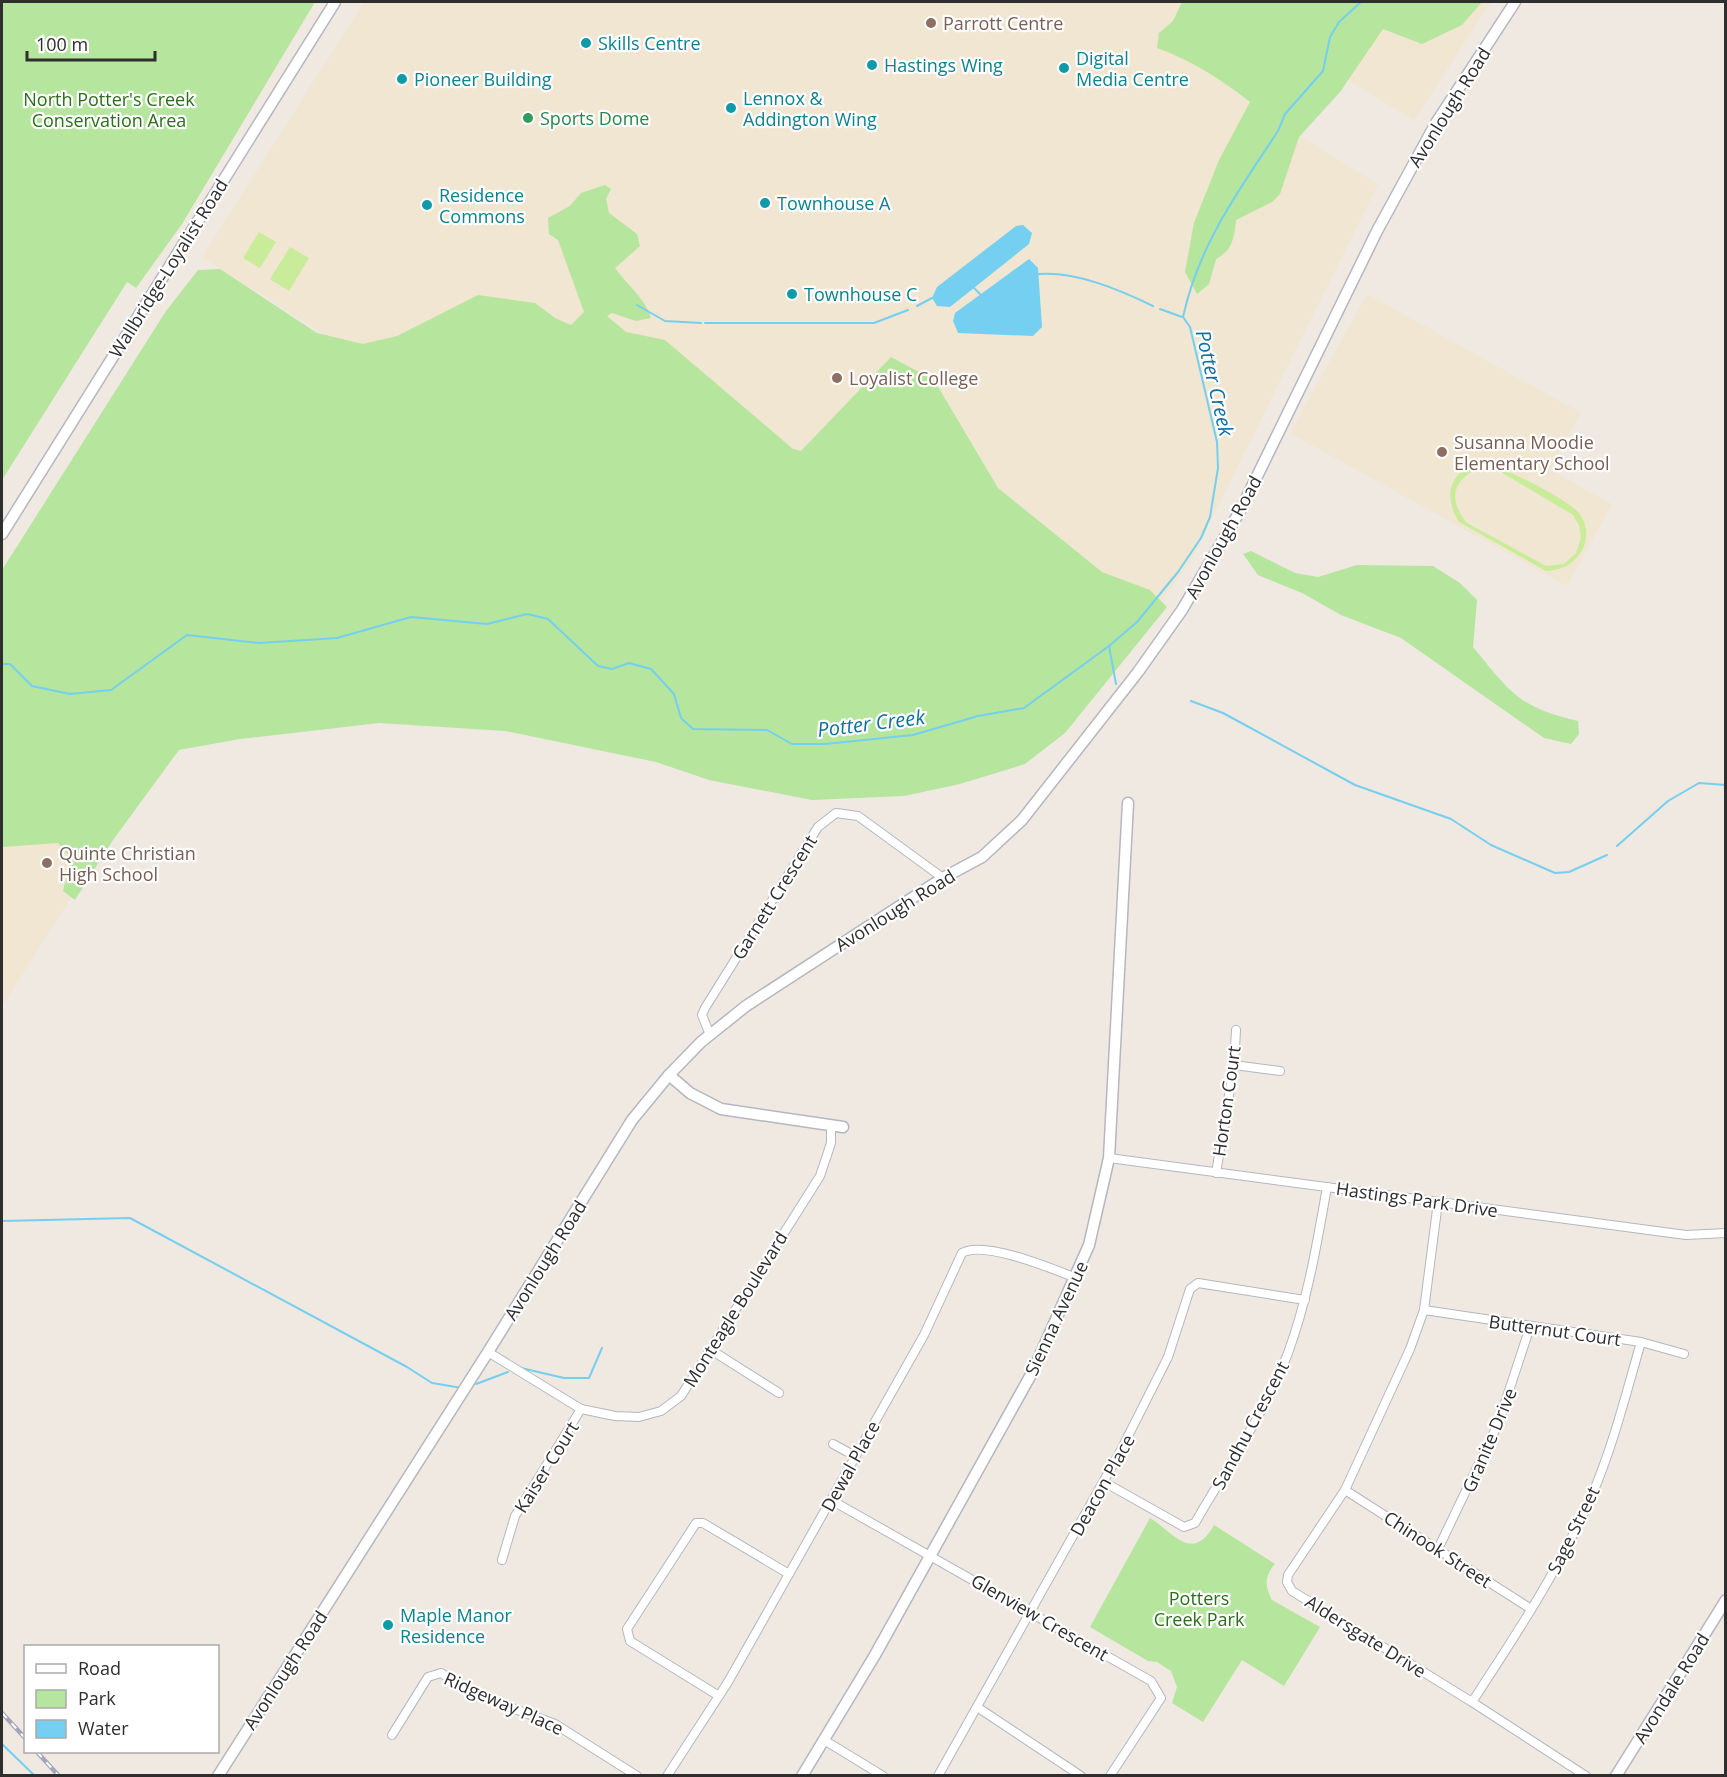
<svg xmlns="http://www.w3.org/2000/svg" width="1727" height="1777" viewBox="0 0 1727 1777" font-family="'Open Sans',sans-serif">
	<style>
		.education { fill: #f0e6d1 }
		.green { fill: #b6e59e }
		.pitch { fill: #c9ec9a; fill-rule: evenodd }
		.water { fill: #75cff0 }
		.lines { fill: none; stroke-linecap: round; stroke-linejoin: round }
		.stream { stroke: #75cff0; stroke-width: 2 }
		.street-casing { stroke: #b4b7c1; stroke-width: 10 }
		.secondary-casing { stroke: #b4b7c1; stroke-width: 13 }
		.street { stroke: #fff; stroke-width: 8 }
		.secondary { stroke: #fff; stroke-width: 10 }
		.rail-casing { stroke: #a3a6b8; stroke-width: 4.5 }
		.rail { stroke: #fff; stroke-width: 2; stroke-dasharray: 7; stroke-linecap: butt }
		.education-dot { fill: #8d6e63; stroke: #fff; stroke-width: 2 }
		.culture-dot { fill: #0f9aa8; stroke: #fff; stroke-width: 2 }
		.leisure-dot { fill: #2e9e5b; stroke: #fff; stroke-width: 2 }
		.labels { text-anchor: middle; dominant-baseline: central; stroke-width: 4.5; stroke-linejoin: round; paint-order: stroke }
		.education-label { font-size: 18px; fill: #785e54; stroke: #fff; text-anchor: start }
		.culture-label { font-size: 18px; fill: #0d838f; stroke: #fff; text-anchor: start }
		.park-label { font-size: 18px; fill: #2c6e1b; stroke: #fff }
		.street-label { font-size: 18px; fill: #2e2e2e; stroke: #fff }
		.leisure-label { font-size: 18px; fill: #27864d; stroke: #fff; text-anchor: start }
		.water-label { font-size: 20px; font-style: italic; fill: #0d6fa3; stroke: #fff }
	</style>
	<rect width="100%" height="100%" fill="#efe9e1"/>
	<g class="education">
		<polygon points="364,2 1491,2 1414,120 1339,75 1301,137 1378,184 1190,562 1152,615 608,515 202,257"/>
		<polygon points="1367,294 1581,413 1550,470 1612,504 1567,586 1290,433"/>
		<polygon points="217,668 2,1006 2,721"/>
	</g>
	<g class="green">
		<polygon points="2,2 315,2 182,224 136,288 127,282 2,480"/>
		<path d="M1182,2H1482L1462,25L1422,44L1383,29L1340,92L1299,137L1280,194L1272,202L1236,220C1234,238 1233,250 1216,259L1209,284L1197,294L1185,272L1194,223L1219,160L1250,102C1222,80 1191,60 1157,48L1159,33L1173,21Z"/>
		<path d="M605,185L611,189L606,199L609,213L637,234L640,246L615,268C628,286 645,298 651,318L636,321L612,313L607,316L626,332L665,340L793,449L801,451L891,357L934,380L998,488L1102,572L1150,590L1167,607L1065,733L1025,764L960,784L904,796L812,800L709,780L656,762L505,731L379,723L240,739L179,750L113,840L75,900L63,891L71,858L58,843L2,847V570L166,311L198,270L220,269L317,333L363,344L397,336L478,295L535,303L555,318L571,325L584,312L558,240L549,234L548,218L570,206L581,193Z"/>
		<path d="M1251,551L1295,573L1318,577L1357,565L1433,566L1460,583L1477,600L1473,647C1511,693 1518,707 1578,721L1579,734L1571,744L1544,738L1401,638L1341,615L1302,593L1258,575L1243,554Z"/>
		<path d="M1150,1518C1171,1530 1192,1565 1214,1525L1275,1564C1265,1575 1264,1586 1272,1600L1320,1627L1284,1686L1242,1660L1203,1722L1172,1703L1177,1687L1171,1671L1157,1662L1148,1661L1090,1627Z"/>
	</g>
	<g class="pitch">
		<polygon points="259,232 276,242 260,268 243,258"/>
		<polygon points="290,247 309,258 289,291 270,279"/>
		<path d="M1480,462C1500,465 1561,496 1576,510C1588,521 1589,539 1581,552C1571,566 1561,570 1546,571L1459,522C1443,495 1449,472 1480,462ZM1481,467L1496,469L1573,515L1579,525L1581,538L1576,553L1564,564L1546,566L1467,523C1447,499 1453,479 1481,467Z"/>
	</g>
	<g class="water">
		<polygon points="1023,225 1032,233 1029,244 950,307 937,306 932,298 937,287 1016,226"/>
		<polygon points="1029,259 1038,268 1042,327 1033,336 958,333 953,321 955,313"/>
	</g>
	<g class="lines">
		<g class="stream">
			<path d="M1039,274C1076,271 1120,290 1153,306"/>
			<polyline points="974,288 980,294"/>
			<polyline points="637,305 665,321 701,323"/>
			<polyline points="917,306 932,298"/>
			<polyline points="1160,309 1182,317"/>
			<polyline points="705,323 874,323 908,310"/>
			<polyline points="1109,646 1116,684"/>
			<path d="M2,664H10L32,686L70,694L111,690L187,635L259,643L337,638L411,617L487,624L527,614L548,619L598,666L612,669L629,663L651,669L674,694L681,718L693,729L767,730L792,744H825L913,735L978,716L1024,708L1109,646L1137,622L1178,572L1201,538L1210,517L1218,468L1217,442L1190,327L1183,317C1199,244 1238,192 1278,131L1285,114L1323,71L1330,37L1339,22L1361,2"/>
			<polyline points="1191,701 1223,713 1355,785 1451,819 1491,845 1555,873 1569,872 1607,855"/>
			<polyline points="1617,846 1668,801 1699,783 1726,785"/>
			<polyline points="2,1221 130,1218 407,1367 432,1383 462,1388"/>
			<polyline points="521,1368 564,1378 589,1378 602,1348"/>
			<polyline points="476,1384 508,1372"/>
			<polyline points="2,1744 35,1776"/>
		</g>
		<defs>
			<g id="street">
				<polyline points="710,1035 702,1015 705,1008 818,827 836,813 858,816 943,878"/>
				<polyline points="1234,1065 1280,1071"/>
				<polyline points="1109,1158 1686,1235 1726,1233"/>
				<polyline points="1216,1173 1234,1065 1236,1030"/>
				<polyline points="1438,1202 1424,1310 1410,1349 1345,1490 1288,1575 1287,1582 1292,1591 1472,1702 1586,1776"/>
				<polyline points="1424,1310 1641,1342 1684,1354"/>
				<polyline points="711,1350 779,1393"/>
				<polyline points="488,1352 581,1409 615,1416 639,1417 661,1411 681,1396 820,1176 831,1143 831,1126"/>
				<polyline points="833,1444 855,1456"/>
				<path d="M1104,1482L1184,1527L1195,1523C1227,1467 1265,1413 1288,1353C1308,1299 1317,1243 1327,1187"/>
				<polyline points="1345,1490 1531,1609"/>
				<polyline points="831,1500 1151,1681 1161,1698 1110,1776"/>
				<polyline points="1438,1549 1498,1424 1530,1327"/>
				<polyline points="502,1560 515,1516 581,1409"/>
				<polyline points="719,1696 630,1641 627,1629 696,1523 703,1523 789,1574"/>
				<path d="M1472,1702C1516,1635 1560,1568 1592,1495C1613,1446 1626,1394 1641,1342"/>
				<polyline points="977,1707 1081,1776"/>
				<polyline points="392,1735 428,1677 441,1673 475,1694 555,1724 637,1776"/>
				<polyline points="824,1740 883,1776"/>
				<path d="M667,1776L728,1682L924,1335L962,1253C984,1240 1053,1269 1076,1278"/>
				<polyline points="938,1776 1120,1452 1168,1357 1190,1289 1198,1283 1305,1300"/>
			</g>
			<g id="secondary">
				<polyline points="2,534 335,2"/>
				<polyline points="669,1075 690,1093 721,1109 843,1127"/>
				<polyline points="218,1776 488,1352 632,1120 669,1075 701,1042 746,1006 943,878 982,857 1022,820 1138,672 1182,610 1240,511 1377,231 1436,123 1515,2"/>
				<polyline points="802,1776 875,1655 1033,1371 1089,1245 1109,1158 1128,803"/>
				<polyline points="1616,1776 1726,1600"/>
			</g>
		</defs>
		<use href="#street" class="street-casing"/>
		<use href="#secondary" class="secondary-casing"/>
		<use href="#street" class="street"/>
		<use href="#secondary" class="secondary"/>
		<defs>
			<g id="rail">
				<polyline points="2,1713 26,1739"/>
				<polyline points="37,1752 59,1776"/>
			</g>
		</defs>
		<use href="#rail" class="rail-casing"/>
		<use href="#rail" class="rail"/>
	</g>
	<g class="education-dot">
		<circle cx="931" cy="23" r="6"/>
		<circle cx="837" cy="378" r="6"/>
		<circle cx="1442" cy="452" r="6"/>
		<circle cx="47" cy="863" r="6"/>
	</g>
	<g class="culture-dot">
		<circle cx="586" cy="43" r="6"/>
		<circle cx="872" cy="65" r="6"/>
		<circle cx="1064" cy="68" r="6"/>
		<circle cx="402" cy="79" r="6"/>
		<circle cx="731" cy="108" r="6"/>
		<circle cx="765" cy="203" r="6"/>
		<circle cx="427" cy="205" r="6"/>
		<circle cx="792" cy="294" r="6"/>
		<circle cx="388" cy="1625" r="6"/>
	</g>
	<circle class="leisure-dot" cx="528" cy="118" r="6"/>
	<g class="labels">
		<g class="education-label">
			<text x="943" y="23">Parrott Centre</text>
			<text x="849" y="378">Loyalist College</text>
			<text x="1454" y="442">Susanna Moodie<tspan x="1454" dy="21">Elementary School</tspan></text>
			<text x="59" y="853">Quinte Christian<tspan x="59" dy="21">High School</tspan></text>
		</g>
		<g class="culture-label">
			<text x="598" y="43">Skills Centre</text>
			<text x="1076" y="58">Digital<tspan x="1076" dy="21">Media Centre</tspan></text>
			<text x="884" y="65">Hastings Wing</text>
			<text x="414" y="79">Pioneer Building</text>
			<text x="743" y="98">Lennox &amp;<tspan x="743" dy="21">Addington Wing</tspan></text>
			<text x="439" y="195">Residence<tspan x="439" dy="21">Commons</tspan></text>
			<text x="777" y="203">Townhouse A</text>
			<text x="804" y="294">Townhouse C</text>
			<text x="400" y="1615">Maple Manor<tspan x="400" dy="21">Residence</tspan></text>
		</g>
		<g class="park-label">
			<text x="109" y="99">North Potter's Creek<tspan x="109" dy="21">Conservation Area</tspan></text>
			<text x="1199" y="1598">Potters<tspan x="1199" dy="21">Creek Park</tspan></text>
		</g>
		<g class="street-label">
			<text transform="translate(1449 107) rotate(-58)">Avonlough Road</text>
			<text transform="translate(168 268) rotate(-58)">Wallbridge-Loyalist Road</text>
			<text transform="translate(1223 537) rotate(-61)">Avonlough Road</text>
			<text transform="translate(774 897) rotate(-58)">Garnett Crescent</text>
			<text transform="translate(895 910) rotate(-32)">Avonlough Road</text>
			<text transform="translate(1226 1101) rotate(-82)">Horton Court</text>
			<text transform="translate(1417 1199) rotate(8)">Hastings Park Drive</text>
			<text transform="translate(545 1260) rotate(-58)">Avonlough Road</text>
			<text transform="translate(735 1309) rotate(-58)">Monteagle Boulevard</text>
			<text transform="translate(1056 1318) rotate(-65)">Sienna Avenue</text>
			<text transform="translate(1555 1330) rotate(8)">Butternut Court</text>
			<text transform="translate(1250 1425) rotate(-62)">Sandhu Crescent</text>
			<text transform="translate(1489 1440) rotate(-67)">Granite Drive</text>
			<text transform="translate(850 1466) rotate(-61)">Dewal Place</text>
			<text transform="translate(546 1467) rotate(-58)">Kaiser Court</text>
			<text transform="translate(1102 1485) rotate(-61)">Deacon Place</text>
			<text transform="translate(1573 1530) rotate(-64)">Sage Street</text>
			<text transform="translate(1438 1549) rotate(33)">Chinook Street</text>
			<text transform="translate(1040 1617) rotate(30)">Glenview Crescent</text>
			<text transform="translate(1366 1636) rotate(32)">Aldersgate Drive</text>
			<text transform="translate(285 1670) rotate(-57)">Avonlough Road</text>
			<text transform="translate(1671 1688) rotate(-58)">Avondale Road</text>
			<text transform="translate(504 1703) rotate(24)">Ridgeway Place</text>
		</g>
		<g class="leisure-label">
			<text x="540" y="118">Sports Dome</text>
		</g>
		<g class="water-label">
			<text transform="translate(1215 383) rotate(77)">Potter Creek</text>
			<text transform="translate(871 723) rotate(-7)">Potter Creek</text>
		</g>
	</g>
	<rect width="1727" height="1777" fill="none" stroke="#2e2e2e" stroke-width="6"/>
	<rect x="24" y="1645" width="195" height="108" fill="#ffffff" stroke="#ababab" stroke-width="1.5"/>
	<rect x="36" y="1664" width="30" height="9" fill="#ffffff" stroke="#ababab" stroke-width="1.5"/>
	<text x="78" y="1675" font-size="18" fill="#2e2e2e">Road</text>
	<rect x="36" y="1690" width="30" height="18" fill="#b6e59e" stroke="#ababab" stroke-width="1.5"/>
	<text x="78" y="1705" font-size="18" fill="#2e2e2e">Park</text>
	<rect x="36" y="1720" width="30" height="18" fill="#75cff0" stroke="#ababab" stroke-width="1.5"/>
	<text x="78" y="1735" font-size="18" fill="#2e2e2e">Water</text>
	<path d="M27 51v9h128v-9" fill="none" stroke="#2e2e2e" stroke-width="3"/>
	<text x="36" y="51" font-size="18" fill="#2e2e2e" stroke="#ffffff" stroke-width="4.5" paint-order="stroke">100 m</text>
</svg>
